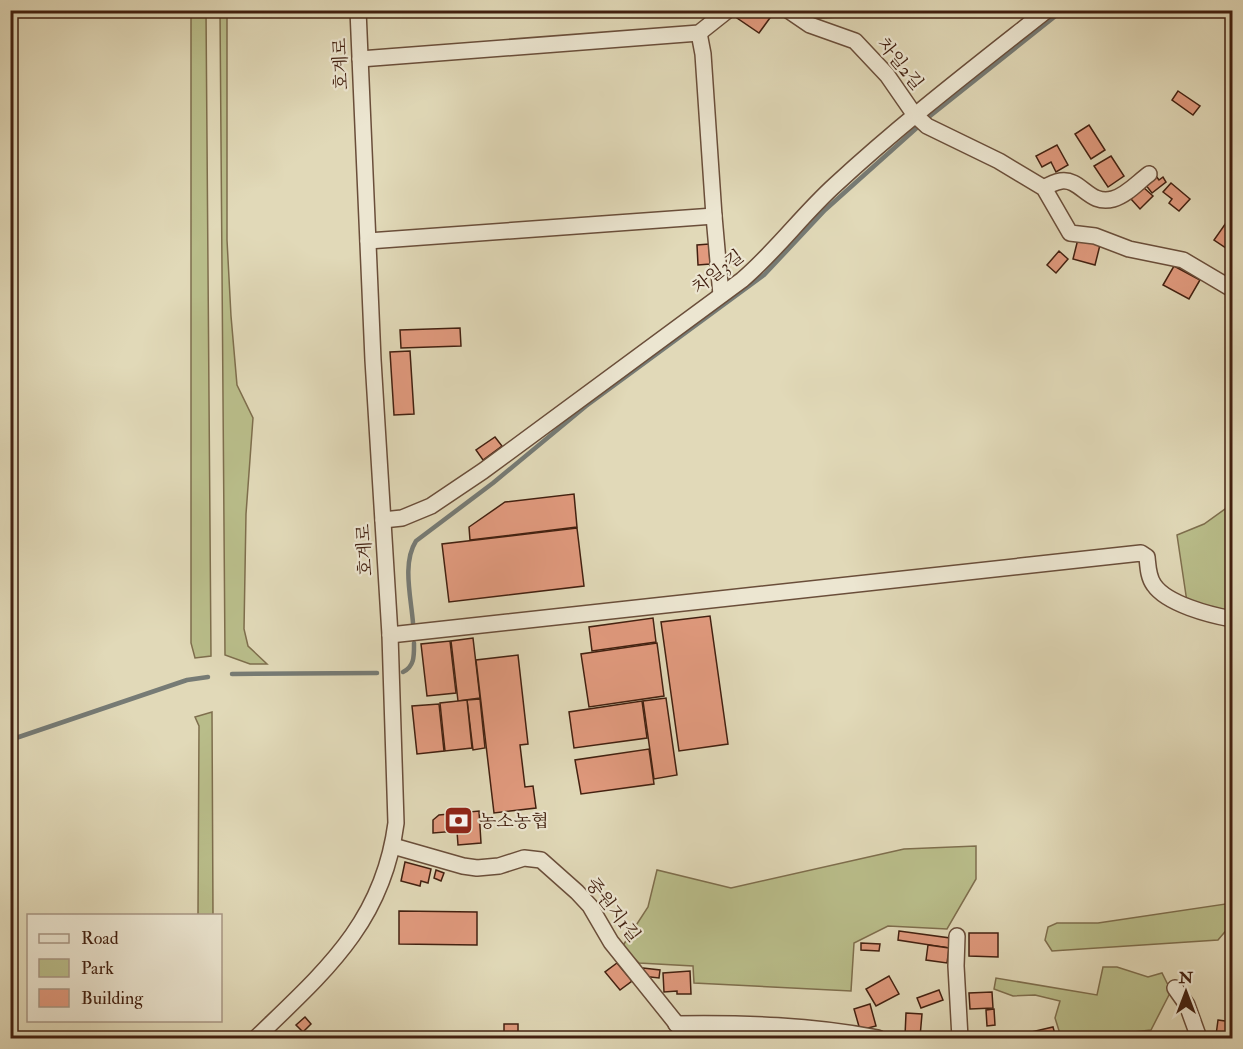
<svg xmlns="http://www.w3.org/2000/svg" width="1243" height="1049" viewBox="0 0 1243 1049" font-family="'IM FELL Double Pica','Noto Serif KR',serif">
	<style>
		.green { fill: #b9bd8a; stroke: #7e6e4d; stroke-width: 1.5 }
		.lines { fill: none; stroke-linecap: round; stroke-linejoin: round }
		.stream { stroke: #767b75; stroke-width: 4.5 }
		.building { fill: #e19a7e; stroke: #422010; stroke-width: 1.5 }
		.minor-casing { stroke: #6a4e3a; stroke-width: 18 }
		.minor { stroke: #ece6d1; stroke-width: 15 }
		.labels { text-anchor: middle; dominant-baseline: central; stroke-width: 4.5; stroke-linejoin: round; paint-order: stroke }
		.street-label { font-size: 18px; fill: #422010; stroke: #ece6d1 }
		.poi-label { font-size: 18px; fill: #422010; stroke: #ece6d1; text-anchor: start }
	</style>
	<rect width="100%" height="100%" fill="#e1d9b8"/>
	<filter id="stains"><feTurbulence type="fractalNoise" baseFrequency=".00333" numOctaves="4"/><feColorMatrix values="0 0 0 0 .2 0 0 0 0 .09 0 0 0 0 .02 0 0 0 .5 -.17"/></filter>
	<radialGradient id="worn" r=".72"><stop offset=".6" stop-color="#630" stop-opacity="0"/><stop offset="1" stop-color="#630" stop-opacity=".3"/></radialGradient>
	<g class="green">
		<polygon points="191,11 206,11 211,656 195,658 191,643"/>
		<polygon points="220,11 227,11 227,240 231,316 237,385 253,418 246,514 244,629 248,646 267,664 250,664 225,655"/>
		<polygon points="1232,504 1232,615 1187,602 1177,535 1204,524"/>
		<polygon points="212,712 213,915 198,915 199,726 195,717"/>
		<polygon points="976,846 976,879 947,929 888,926 854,943 851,991 694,983 693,966 639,963 622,947 648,907 657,870 731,888 904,849"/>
		<polygon points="1232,903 1232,927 1229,927 1218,940 1052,951 1045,940 1048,927 1057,923 1098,923"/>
		<polygon points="1103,967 1117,967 1148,977 1162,973 1171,991 1151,1030 1116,1034 1112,1038 1061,1037 1055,1018 1060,1001 1035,995 1013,996 994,989 996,978 1097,995"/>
	</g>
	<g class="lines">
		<g class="stream">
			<path d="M413,623C411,597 402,563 416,541L493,483L586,406L764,275L825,210L930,116L1063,10"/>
			<path d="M403,672C415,666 414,655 414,643"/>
			<polyline points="232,674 377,673"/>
			<polyline points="10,740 187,680 208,677"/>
		</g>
	</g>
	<g class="building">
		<polygon points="742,10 775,10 775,11 759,33 737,18"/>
		<polygon points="814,10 840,10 841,17 814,18"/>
		<polygon points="1178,91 1200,106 1193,115 1172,100"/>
		<polygon points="1089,125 1105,150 1091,159 1075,134"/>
		<polygon points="1057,145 1068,165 1056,172 1051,162 1042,167 1036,156"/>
		<polygon points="1111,156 1124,176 1108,187 1094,166"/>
		<polygon points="1156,176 1159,180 1163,177 1166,182 1152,193 1145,184"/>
		<polygon points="1171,183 1190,199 1179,211 1169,203 1172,199 1163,192"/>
		<polygon points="1143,187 1153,196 1140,209 1131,199"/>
		<polygon points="1228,220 1232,223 1232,252 1214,240"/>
		<polygon points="1078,239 1100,245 1095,265 1073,259"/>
		<polygon points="709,244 710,264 698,265 697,245"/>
		<polygon points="1059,251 1068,259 1056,273 1047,265"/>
		<polygon points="1174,266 1200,280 1189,299 1163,285"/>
		<polygon points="460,328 461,346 401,348 400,330"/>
		<polygon points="410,351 414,414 394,415 390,352"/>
		<polygon points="495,437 502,446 483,460 476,450"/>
		<polygon points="574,494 577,527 470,540 469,527 505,502"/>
		<polygon points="577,528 584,586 449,602 442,544"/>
		<polygon points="710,616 728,744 679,751 661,622"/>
		<polygon points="653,618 656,642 592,651 589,627"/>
		<polygon points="473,638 480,698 458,701 451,641"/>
		<polygon points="450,641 456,693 427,696 421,644"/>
		<polygon points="657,643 664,696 589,707 581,654"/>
		<polygon points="518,655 528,744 520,745 525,787 533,786 536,808 494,813 476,660"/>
		<polygon points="666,698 677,775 654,779 643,701"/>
		<polygon points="480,699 485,748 473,750 467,700"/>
		<polygon points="467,700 472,748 445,751 440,703"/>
		<polygon points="642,701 647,738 574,748 569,712"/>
		<polygon points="439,704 444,751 417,754 412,706"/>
		<polygon points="649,749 654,784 581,794 575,760"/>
		<polygon points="479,811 481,843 458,845 457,831 433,833 433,820 439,815"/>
		<polygon points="405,862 431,869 428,883 421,881 420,886 401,881"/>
		<polygon points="436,870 444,873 441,881 434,878"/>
		<polygon points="399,911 477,912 477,945 399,944"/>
		<polygon points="899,931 950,938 949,948 898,940"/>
		<polygon points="969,933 998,933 998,957 969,956"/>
		<polygon points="861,943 880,944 879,951 861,950"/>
		<polygon points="928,945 949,948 947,963 926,960"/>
		<polygon points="617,963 632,981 620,990 605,972"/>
		<polygon points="643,968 660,970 659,978 642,976"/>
		<polygon points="690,971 691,994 677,994 677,991 664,992 663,973"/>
		<polygon points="889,976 899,994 876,1006 866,989"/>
		<polygon points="939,990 943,1000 921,1008 917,998"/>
		<polygon points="992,992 993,1008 970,1009 969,993"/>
		<polygon points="870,1004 876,1026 860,1030 854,1009"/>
		<polygon points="994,1009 995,1025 987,1026 986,1010"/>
		<polygon points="906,1013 922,1014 920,1037 905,1036"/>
		<polygon points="305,1017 311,1024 303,1032 296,1025"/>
		<polygon points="1218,1020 1232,1022 1232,1037 1216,1035"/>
		<rect x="504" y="1024" width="14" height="14"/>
		<polygon points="1053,1027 1056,1038 1032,1038 1031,1032"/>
	</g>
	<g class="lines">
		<defs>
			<g id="minor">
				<polyline points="788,10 810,25 855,41 887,75 914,114 927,126 999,161 1044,188 1070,233 1095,236 1129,249 1183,260 1232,289"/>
				<polyline points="699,33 703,54 714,216 721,295"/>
				<polyline points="360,59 699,33 728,10"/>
				<path d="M1044,188C1049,185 1055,182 1061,181C1081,178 1089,206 1113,199C1127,195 1138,182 1149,174"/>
				<polyline points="368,241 714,216"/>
				<path d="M383,520L402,518L431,506L483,471L742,280C776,251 802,215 835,185C902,123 975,67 1047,10"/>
				<path d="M390,635L1141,553L1147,557C1148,566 1148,577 1154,585C1167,604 1210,615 1232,619"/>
				<polyline points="393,846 463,866 477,868 499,866 524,858 541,860 577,892 590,906 611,942 688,1038"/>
				<polyline points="957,936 956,966 960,1038"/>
				<polyline points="1175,988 1187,1005 1199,1038"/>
				<path d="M676,1024C744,1023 811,1025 878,1038"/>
				<path d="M256,1038C324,972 383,923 396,823L390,635L373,360L358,10"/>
			</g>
		</defs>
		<use href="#minor" class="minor-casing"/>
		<use href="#minor" class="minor"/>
	</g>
	<defs>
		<symbol id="bank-square" viewBox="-11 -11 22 22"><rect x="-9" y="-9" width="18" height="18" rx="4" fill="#8f2418" stroke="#ece6d1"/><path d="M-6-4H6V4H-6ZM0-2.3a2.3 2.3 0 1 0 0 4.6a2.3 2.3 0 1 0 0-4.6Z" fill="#fff"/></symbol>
	</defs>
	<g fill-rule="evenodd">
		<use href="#bank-square" x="442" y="804" width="33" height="33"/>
	</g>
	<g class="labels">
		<g class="street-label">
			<text transform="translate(341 64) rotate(-92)">호계로</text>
			<text transform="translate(900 64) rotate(51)">차일2길</text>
			<text transform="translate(718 272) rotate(-37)">차일3길</text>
			<text transform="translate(365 550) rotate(-93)">호계로</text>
			<text transform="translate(613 910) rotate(52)">중원지1길</text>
		</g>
		<g class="poi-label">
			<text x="479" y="821">농소농협</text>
		</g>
	</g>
	<rect width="1243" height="1049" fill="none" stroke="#e1d9b8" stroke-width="36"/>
	<rect x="12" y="12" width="1219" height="1025" fill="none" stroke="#422010" stroke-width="3"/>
	<rect x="18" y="18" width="1207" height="1013" fill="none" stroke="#422010" stroke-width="1.5"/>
	<rect x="27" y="914" width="195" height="108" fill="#ece6d1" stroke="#a89784" stroke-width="1.5"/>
	<rect x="39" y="934" width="30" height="9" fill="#ece6d1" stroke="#a89784" stroke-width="1.5"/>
	<text x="81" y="944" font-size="18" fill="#422010">Road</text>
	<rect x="39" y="959" width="30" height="18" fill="#b9bd8a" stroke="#a89784" stroke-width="1.5"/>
	<text x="81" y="974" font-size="18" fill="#422010">Park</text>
	<rect x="39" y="989" width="30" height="18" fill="#e19a7e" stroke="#a89784" stroke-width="1.5"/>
	<text x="81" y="1004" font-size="18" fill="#422010">Building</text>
	<g transform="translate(1186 992)" stroke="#ece6d1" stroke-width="4.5" paint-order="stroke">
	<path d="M0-4.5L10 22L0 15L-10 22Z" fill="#422010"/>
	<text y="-9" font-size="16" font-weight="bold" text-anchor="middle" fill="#422010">N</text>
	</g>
	<rect width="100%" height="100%" filter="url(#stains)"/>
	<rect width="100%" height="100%" fill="url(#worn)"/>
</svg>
